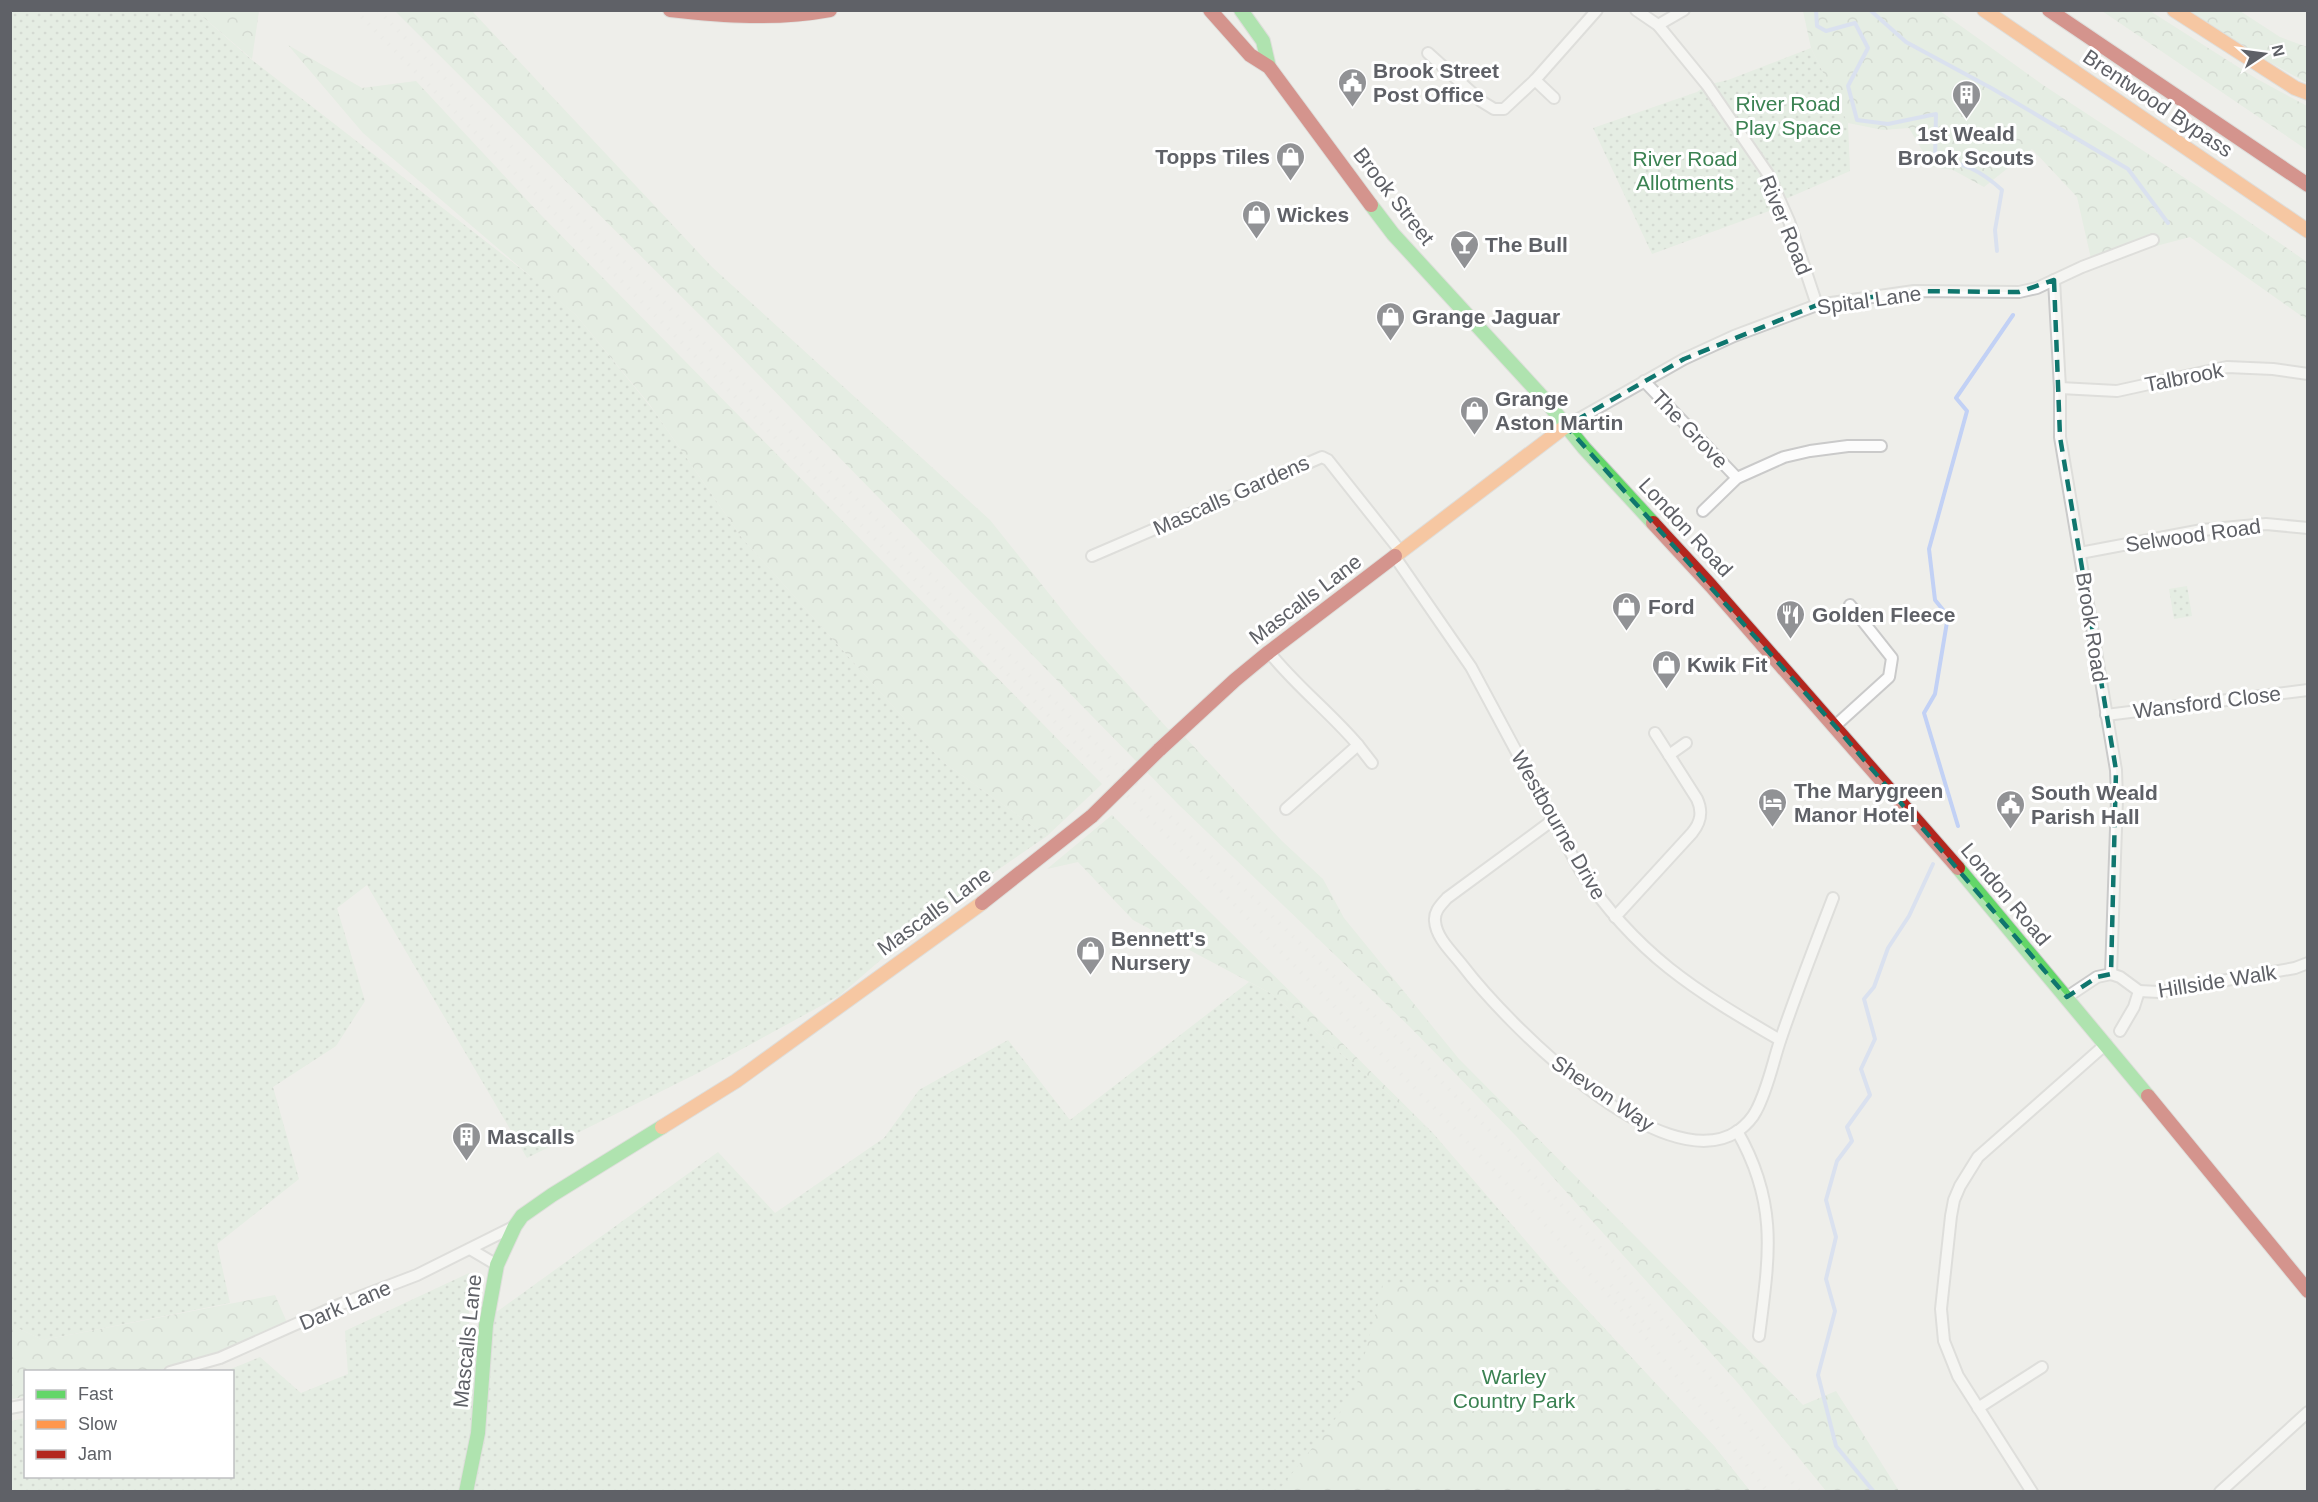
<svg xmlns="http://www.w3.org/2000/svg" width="2318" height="1502" viewBox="0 0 2318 1502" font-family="Arial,sans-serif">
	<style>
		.green { fill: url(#green-dots) }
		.forest { fill: url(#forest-crowns) }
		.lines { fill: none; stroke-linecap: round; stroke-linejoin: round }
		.stream { stroke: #c2d1f5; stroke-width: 4 }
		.street-casing { stroke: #cacaca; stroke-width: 14 }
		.fast-casing { stroke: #cbcbcc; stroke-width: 16 }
		.slow-casing { stroke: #cbcbcc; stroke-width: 16 }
		.jam-casing { stroke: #cbcbcc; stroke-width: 16 }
		.street { stroke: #fcfcfc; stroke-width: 10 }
		.fast { stroke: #63d668; stroke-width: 14 }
		.slow { stroke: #ff974d; stroke-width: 14 }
		.jam { stroke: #b3261e; stroke-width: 14 }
		.rail { stroke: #e5e5e4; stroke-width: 4; stroke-dasharray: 1.5 8; stroke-linecap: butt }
		.jam-bridge-casing { stroke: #cbcbcc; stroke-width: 16; stroke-linecap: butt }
		.jam-bridge { stroke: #b3261e; stroke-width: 14 }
		.marked { fill: none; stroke: #0f766e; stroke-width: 4.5; stroke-dasharray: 12 8; stroke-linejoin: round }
		.labels { text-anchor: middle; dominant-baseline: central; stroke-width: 6; stroke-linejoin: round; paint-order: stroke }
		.poi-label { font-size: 21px; font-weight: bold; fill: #5f6167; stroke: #fff; text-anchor: start }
		.park-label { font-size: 21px; fill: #3b8252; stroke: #fff }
		.street-label { font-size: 21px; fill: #5f6167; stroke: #fff }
	</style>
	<defs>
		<pattern id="green-dots" width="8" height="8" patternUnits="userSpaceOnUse" patternTransform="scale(1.5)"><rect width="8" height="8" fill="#d9eadb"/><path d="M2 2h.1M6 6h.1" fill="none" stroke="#b3c1b5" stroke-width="1.8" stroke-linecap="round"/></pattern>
		<pattern id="forest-crowns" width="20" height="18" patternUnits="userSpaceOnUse" patternTransform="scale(1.5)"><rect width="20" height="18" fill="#d9eadb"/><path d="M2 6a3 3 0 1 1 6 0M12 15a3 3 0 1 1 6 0" fill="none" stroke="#b3c1b5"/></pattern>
	</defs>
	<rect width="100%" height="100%" fill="#eeeeea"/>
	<g class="green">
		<polygon points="11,11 196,11 252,60 538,282 576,315 654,411 742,538 943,762 1047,836 935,913 839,996 700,1072 527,1158 367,885 337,908 365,1001 336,1046 273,1087 299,1179 217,1244 230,1303 43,1340 11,1325"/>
		<polygon points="1811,48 1848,123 1850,171 1781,201 1783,206 1652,254 1593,128 1697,92 1707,85 1728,80"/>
		<polygon points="2187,586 2192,616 2174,619 2169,589"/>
		<polygon points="1249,982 1272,994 1432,1132 1563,1284 1714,1446 1750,1491 11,1492 11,1421 25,1418 26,1476 232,1476 232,1372 226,1371 260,1357 301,1393 348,1374 345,1331 469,1273 469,1332 718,1152 775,1213 884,1138 919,1090 1008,1040 1070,1120"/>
	</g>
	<g class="forest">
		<polygon points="196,11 259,11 252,59"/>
		<polygon points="395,11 472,11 712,267 990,520 1075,626 1168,729 1184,736 1282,841 1323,879 1344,918 1459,1059 1803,1405 1836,1391 1899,1491 1826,1491 1737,1382 1516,1136 1410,1027 1179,805 710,325"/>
		<polygon points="1803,11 1940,11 2043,85 2203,190 2307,262 2307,320 2190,237 2092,263 2077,197 2032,149 1984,187 1953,170 1932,167 1909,128 1883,130 1848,123 1811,48"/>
		<polygon points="2102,11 2150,11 2257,79 2307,106 2307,150"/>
		<polygon points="2186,11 2240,11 2280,37 2307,47 2307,83 2227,38"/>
		<polygon points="288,45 362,88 416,81 537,211 1102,784 1047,836 943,762 742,538 650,405 576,315 363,133"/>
		<polygon points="1112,815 1432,1132 1272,994 1133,920 1078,862 1047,869"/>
		<polygon points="1563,1284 1714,1446 1750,1491 1278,1491 1354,1395 1383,1285"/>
		<polygon points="275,1295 289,1327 223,1357 152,1371 26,1372 25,1397 11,1399 11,1325 43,1340"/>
	</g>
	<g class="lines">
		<g class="stream">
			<path d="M1816,10L1817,26L1826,31L1855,23L1868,48L1848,86L1857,120L1888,124L1936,114L1935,159C1964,163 1980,170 2002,190L1995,230L1997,251"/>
			<polyline points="1870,10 1906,42 1993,89 2128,169 2168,223"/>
			<polyline points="1958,826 1924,713 1935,694 1948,616 1935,600 1929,549 1967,411 1956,398 2013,315"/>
			<polyline points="1874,1492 1836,1446 1818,1375 1835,1311 1826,1279 1836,1237 1826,1200 1837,1161 1852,1141 1847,1127 1870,1095 1861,1069 1875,1039 1864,999 1874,987 1888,948 1909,916 1933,864"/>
		</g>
		<defs>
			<g id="street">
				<polyline points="1636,10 1658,25 1707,85 1768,174 1789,221 1817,305"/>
				<polyline points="1658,25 1684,10"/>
				<polyline points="1428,53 1481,101 1494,109 1504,109 1535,80 1597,10"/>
				<polyline points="1535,80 1554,98"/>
				<polyline points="2054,280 2060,388 2060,437 2116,770 2117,799 2111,974 2097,977 2067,997"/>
				<polyline points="1644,381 1737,478"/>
				<polyline points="2060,388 2117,391 2227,367 2273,369 2308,374"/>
				<polyline points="1566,426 1684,359 1734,336 1817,305 1914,291 2019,292 2037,288 2082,267 2153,240"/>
				<polyline points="1703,511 1737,478 1784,457 1810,451 1848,446 1881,446"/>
				<polyline points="2080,553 2202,530 2266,524 2308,528"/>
				<polyline points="1092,556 1322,457 1328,460 1401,552"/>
				<path d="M1395,557L1471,667L1580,870C1637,955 1694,990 1780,1040"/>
				<path d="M1269,652C1296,686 1330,712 1358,745L1286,809"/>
				<polyline points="2106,715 2308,690"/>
				<polyline points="1835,726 1889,677 1892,658 1850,605"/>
				<polyline points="1358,745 1372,763"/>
				<polyline points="1669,755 1686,743"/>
				<path d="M1553,820L1447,898C1441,905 1434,911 1435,921C1436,938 1453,953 1463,966C1505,1021 1662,1182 1738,1131C1746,1125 1752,1119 1756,1111C1768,1089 1773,1061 1781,1038C1797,991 1815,945 1833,898"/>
				<path d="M1615,917L1692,833C1701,822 1703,812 1697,799L1655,733"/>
				<polyline points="2111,974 2120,977 2139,991 2134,1007 2120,1031"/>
				<polyline points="2139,991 2159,992 2295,968 2308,963"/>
				<path d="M1737,1131C1779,1204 1769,1257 1759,1336"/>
				<polyline points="470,1249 497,1265"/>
				<polyline points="170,1372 220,1358 341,1304 417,1275 515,1226"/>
				<polyline points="10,1408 26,1405"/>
				<polyline points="1978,1408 2042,1367"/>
				<polyline points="2032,1492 1958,1376 1944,1341 1941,1309 1951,1216 1954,1200 1960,1186 1978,1157 2106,1044"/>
				<polyline points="2220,1492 2308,1412"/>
			</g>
			<g id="fast">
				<polyline points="1241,10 1263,41 1269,67"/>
				<polyline points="1371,205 1393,234 1546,401 1584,448 1653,523"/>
				<polyline points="1958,868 2148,1096"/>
				<polyline points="466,1492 478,1433 486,1325 497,1265 515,1226 522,1216 552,1195 662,1127"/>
			</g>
			<g id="slow">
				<polyline points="1984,10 2308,231"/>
				<polyline points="2174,10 2295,88 2308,93"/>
				<polyline points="1395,556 1566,426"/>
				<polyline points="662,1127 736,1081 982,903"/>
			</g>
			<g id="jam">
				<path d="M670,10C724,16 776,20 830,10"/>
				<polyline points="1210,10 1250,55 1269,67 1371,205"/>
				<polyline points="2049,10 2308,185"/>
				<polyline points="1653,523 1711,586 1958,868"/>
				<polyline points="1159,750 1235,680 1269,652 1395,556"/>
				<polyline points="982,903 1092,816"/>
				<polyline points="2148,1096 2308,1291"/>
			</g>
		</defs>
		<use href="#street" class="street-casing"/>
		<use href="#fast" class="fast-casing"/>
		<use href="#slow" class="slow-casing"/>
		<use href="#jam" class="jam-casing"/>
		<use href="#street" class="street"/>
		<use href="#fast" class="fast"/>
		<use href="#slow" class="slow"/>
		<use href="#jam" class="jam"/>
		<g class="rail">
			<polyline points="355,10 1456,1130 1564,1245 1648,1340 1768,1492"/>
			<polyline points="378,10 1114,762 1432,1072 1546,1188 1615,1264 1711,1379 1800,1492"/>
			<polyline points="1611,1285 1650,1330"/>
		</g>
		<defs>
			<polyline id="jam-bridge" points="1092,816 1159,750"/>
		</defs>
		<use href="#jam-bridge" class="jam-bridge-casing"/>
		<use href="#jam-bridge" class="jam-bridge"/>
	</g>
	<path d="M0 0H2318V1502H0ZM2054,280L2060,437L2116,770L2111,974L2097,977L2067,997L1835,726L1566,426L1684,359L1817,305L1914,291L2019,292Z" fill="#eeeeea" fill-opacity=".55" fill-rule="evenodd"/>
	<path class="marked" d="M2054,280L2060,437L2116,770L2111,974L2097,977L2067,997L1835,726L1566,426L1684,359L1817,305L1914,291L2019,292Z"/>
	<defs>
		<symbol id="civic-pin" viewBox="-11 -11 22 30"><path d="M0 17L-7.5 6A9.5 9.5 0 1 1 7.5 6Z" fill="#919295" stroke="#fff"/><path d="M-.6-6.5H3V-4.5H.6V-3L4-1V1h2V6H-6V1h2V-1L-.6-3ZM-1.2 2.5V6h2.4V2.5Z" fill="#fff"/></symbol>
		<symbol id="building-pin" viewBox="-11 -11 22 30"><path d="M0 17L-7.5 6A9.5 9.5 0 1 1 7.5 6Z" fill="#919295" stroke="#fff"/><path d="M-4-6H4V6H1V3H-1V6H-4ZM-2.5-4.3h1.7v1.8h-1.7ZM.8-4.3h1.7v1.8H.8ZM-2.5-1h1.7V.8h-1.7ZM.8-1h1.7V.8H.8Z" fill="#fff"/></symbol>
		<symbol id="shop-pin" viewBox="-11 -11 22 30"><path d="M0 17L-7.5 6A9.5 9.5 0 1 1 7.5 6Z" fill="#919295" stroke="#fff"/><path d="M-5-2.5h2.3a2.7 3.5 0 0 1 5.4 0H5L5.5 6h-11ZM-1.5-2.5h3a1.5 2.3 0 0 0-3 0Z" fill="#fff"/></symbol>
		<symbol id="bar-pin" viewBox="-11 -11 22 30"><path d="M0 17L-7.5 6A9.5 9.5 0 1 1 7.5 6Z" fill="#919295" stroke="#fff"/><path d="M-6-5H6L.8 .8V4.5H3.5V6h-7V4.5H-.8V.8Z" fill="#fff"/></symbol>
		<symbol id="restaurant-pin" viewBox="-11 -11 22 30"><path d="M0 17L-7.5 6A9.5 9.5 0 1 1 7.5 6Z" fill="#919295" stroke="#fff"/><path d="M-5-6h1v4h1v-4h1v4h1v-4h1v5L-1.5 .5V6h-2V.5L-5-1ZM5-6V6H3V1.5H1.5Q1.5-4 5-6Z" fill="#fff"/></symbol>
		<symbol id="hotel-pin" viewBox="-11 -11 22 30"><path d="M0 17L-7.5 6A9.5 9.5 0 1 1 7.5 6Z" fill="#919295" stroke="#fff"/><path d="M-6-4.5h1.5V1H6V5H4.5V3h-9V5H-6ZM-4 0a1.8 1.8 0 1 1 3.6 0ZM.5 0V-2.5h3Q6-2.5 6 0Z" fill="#fff"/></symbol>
	</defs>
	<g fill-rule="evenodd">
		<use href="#civic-pin" x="1336" y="66" width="33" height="45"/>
		<use href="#building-pin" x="1950" y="78" width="33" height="45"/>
		<use href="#shop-pin" x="1274" y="140" width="33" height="45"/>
		<use href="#shop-pin" x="1240" y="198" width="33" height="45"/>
		<use href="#bar-pin" x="1448" y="228" width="33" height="45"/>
		<use href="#shop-pin" x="1374" y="300" width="33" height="45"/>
		<use href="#shop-pin" x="1458" y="394" width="33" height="45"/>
		<use href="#shop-pin" x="1610" y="590" width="33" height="45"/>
		<use href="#restaurant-pin" x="1774" y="598" width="33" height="45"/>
		<use href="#shop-pin" x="1650" y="648" width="33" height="45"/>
		<use href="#hotel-pin" x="1756" y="786" width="33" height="45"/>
		<use href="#civic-pin" x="1994" y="788" width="33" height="45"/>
		<use href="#shop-pin" x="1074" y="934" width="33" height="45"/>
		<use href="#building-pin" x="450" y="1120" width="33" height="45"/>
	</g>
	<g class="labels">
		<g class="poi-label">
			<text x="1373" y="70">Brook Street<tspan x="1373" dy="24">Post Office</tspan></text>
			<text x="1966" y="133" text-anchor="middle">1st Weald<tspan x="1966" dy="24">Brook Scouts</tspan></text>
			<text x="1270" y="156" text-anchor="end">Topps Tiles</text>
			<text x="1277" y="214">Wickes</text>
			<text x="1485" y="244">The Bull</text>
			<text x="1412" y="316">Grange Jaguar</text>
			<text x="1495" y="398">Grange<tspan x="1495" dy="24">Aston Martin</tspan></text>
			<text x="1648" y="606">Ford</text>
			<text x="1812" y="614">Golden Fleece</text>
			<text x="1687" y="664">Kwik Fit</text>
			<text x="1794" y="790">The Marygreen<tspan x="1794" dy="24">Manor Hotel</tspan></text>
			<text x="2031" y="792">South Weald<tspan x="2031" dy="24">Parish Hall</tspan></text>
			<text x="1111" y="938">Bennett's<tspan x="1111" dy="24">Nursery</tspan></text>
			<text x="487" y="1136">Mascalls</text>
		</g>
		<g class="park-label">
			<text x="1788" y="103">River Road<tspan x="1788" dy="24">Play Space</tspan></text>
			<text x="1685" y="158">River Road<tspan x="1685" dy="24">Allotments</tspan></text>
			<text x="1514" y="1376">Warley<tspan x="1514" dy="24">Country Park</tspan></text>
		</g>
		<g class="street-label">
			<text transform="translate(2158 103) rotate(34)">Brentwood Bypass</text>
			<text transform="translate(1394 196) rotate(52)">Brook Street</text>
			<text transform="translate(1786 225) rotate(68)">River Road</text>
			<text transform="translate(1869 300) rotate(-8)">Spital Lane</text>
			<text transform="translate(2184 377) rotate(-11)">Talbrook</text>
			<text transform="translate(1690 429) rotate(46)">The Grove</text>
			<text transform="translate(1231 495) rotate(-24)">Mascalls Gardens</text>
			<text transform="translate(1686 527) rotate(47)">London Road</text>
			<text transform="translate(2193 535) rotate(-8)">Selwood Road</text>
			<text transform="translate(1305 599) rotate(-37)">Mascalls Lane</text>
			<text transform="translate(2092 627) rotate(81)">Brook Road</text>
			<text transform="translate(2207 702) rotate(-7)">Wansford Close</text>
			<text transform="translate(1559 825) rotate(60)">Westbourne Drive</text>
			<text transform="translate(2006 894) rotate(50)">London Road</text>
			<text transform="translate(934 911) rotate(-36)">Mascalls Lane</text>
			<text transform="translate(2217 981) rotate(-9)">Hillside Walk</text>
			<text transform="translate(1603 1093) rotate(34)">Shevon Way</text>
			<text transform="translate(345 1305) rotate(-23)">Dark Lane</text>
			<text transform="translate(467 1341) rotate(-84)">Mascalls Lane</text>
		</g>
	</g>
	<rect width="2318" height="1502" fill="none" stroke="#5f6167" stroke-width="24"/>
	<rect x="24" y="1370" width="210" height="108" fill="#ffffff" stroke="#bfc0c2" stroke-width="1.5"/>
	<rect x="36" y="1390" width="30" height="9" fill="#63d668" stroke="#bfc0c2" stroke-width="1.5"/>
	<text x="78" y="1400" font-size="18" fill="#5f6167">Fast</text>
	<rect x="36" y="1420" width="30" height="9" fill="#ff974d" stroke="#bfc0c2" stroke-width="1.5"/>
	<text x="78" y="1430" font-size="18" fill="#5f6167">Slow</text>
	<rect x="36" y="1450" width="30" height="9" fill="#b3261e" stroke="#bfc0c2" stroke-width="1.5"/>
	<text x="78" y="1460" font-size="18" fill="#5f6167">Jam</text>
	<g transform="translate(2264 54) rotate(77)" stroke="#ffffff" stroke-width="4.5" paint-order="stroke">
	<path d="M0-4.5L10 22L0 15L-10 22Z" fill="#5f6167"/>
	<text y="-9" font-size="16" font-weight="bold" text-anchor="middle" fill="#5f6167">N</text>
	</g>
</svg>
